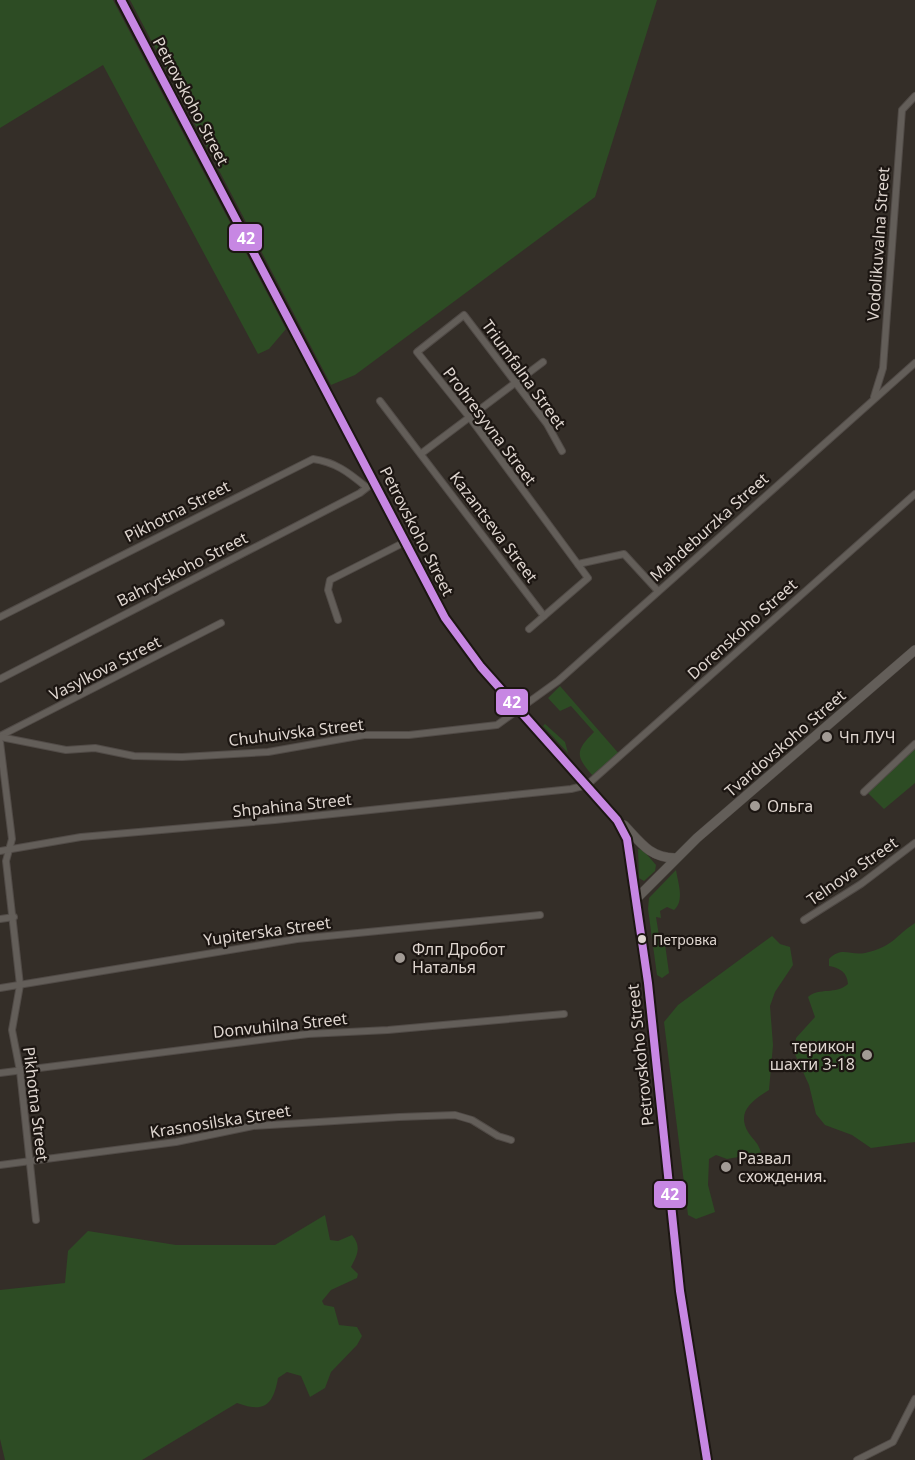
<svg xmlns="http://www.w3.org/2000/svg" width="915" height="1460" viewBox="0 0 915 1460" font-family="'Noto Sans',sans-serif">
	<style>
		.green { fill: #2d4c24 }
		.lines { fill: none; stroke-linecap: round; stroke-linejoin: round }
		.minor-casing { stroke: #514b47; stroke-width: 8 }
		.secondary-casing { stroke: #514b47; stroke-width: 10 }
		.minor { stroke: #635e59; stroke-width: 6 }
		.secondary { stroke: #635e59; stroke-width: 9 }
		.bus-1-casing { stroke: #1c1612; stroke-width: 12 }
		.bus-1 { stroke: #c787e3; stroke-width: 8 }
		.poi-dot { fill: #a29b95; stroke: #1c1612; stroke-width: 2 }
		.bus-dot { fill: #ded5cf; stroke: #1c1612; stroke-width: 2 }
		.labels { text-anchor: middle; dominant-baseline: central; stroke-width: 4.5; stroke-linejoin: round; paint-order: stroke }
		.bus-label { font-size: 14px; fill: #ded5cf; stroke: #1c1612; text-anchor: start }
		.street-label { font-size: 16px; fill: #ded5cf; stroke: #1c1612 }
		.poi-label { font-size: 16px; fill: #ded5cf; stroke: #1c1612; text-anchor: start }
		.line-badge { stroke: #1c1612; stroke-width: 2 }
		.badge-label { font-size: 16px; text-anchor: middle; font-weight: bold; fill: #fff }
	</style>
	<rect width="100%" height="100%" fill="#342e28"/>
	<g class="green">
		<polygon points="0,0 113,0 286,329 269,349 258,354 103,65 0,128"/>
		<polygon points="130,0 657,0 595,197 355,375 331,385"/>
		<path d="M560,686L620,755L594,777C575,756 575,751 594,732L571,706L560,711L548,698Z"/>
		<polygon points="545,724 565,742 568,753 543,726"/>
		<polygon points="915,748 915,783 884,809 865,790"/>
		<polygon points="638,849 643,850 656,865 655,871 644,881 639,878"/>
		<path d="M676,870C678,883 685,901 674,910L667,907L660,911L661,918L656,917L660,942L665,944L669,973L662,978L657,975L648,909L649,898Z"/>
		<path d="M915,923V1142L871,1148L852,1135L825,1125L816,1114L809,1085L794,1052L796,1038L815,1017L808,997C819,987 836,995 848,984C847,972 840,968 829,966V959C842,946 850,956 865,953C893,947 895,936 915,923Z"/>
		<path d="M772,936L780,944L790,947L793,965L775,992L770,1006L773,1045L769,1090C753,1100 736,1111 748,1132C753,1140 759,1143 761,1153L727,1159L716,1155L709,1159L708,1185L715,1212L696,1219L688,1215L664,1022L678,1005Z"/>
		<path d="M325,1215L330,1240L338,1241L352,1235C362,1247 357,1255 351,1267L358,1274L357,1278L331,1290L322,1301L324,1305L334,1307L339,1325L357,1327L362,1336L357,1345L331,1372L325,1388L310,1397L301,1376L287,1372L278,1378C273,1406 264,1413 237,1403L142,1460H5L0,1439V1290L65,1283L68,1251L88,1231L176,1245H275Z"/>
	</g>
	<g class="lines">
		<defs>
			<g id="minor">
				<polyline points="874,397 883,368 902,110 915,96"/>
				<polyline points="380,401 544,616"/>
				<polyline points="422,453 543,362"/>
				<polyline points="578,564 624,554 658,591"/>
				<path d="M0,617L313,459C335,462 348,472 365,486"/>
				<polyline points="338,620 328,590 330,580 405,542"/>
				<polyline points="529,629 588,578 470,418 417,352 464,315 547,424 562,451"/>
				<polyline points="0,679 360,493 374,482"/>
				<polyline points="0,736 221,623"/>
				<polyline points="0,737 66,750 95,748 134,756 182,757 268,752 364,735 409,735 497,725 558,681 915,363"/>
				<polyline points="0,742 12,839 6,861 20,985 12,1030 20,1071 36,1220"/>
				<polyline points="864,792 915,744"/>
				<polyline points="0,851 81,837 275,820 571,789 587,785 915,494"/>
				<polyline points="0,919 14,917"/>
				<polyline points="804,920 861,884 915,843"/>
				<polyline points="0,988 297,939 540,915"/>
				<polyline points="0,1073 308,1034 388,1030 564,1014"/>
				<polyline points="0,1165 176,1142 253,1126 399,1117 455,1115 472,1120 498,1136 511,1140"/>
				<polyline points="857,1460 893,1442 915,1399"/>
			</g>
			<g id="secondary">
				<polyline points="121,0 445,618 481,667 617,820 627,839 648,983 680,1291 707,1460"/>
				<path d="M624,825C640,842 650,858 675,858"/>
				<polyline points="637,898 697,838 915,650"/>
			</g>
		</defs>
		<use href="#minor" class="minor-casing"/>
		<use href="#secondary" class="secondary-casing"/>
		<use href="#minor" class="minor"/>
		<use href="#secondary" class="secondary"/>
		<defs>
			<polyline id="bus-1" points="121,0 445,618 481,667 617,820 627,839 648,983 680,1291 707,1460"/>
		</defs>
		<use href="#bus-1" class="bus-1-casing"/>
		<use href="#bus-1" class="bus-1"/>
	</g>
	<g class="poi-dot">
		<circle cx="827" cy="737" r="6"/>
		<circle cx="755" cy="806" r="6"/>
		<circle cx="400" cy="958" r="6"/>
		<circle cx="867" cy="1055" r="6"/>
		<circle cx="726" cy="1167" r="6"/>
	</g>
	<circle class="bus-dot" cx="642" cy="939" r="5"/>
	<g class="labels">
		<g class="bus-label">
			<text x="653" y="939">Петровка</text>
		</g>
		<g class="street-label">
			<text transform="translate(191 101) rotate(62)">Petrovskoho Street</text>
			<text transform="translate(878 244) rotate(-86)">Vodolikuvalna Street</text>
			<text transform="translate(524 374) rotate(54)">Triumfalna Street</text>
			<text transform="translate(490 426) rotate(53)">Prohresyvna Street</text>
			<text transform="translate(177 511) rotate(-27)">Pikhotna Street</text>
			<text transform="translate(494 527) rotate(53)">Kazantseva Street</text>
			<text transform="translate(709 527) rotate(-42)">Mahdeburzka Street</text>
			<text transform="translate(417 531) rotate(63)">Petrovskoho Street</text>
			<text transform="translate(182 569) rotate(-27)">Bahrytskoho Street</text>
			<text transform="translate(742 629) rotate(-42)">Dorenskoho Street</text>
			<text transform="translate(105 668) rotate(-27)">Vasylkova Street</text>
			<text transform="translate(296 732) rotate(-7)">Chuhuivska Street</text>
			<text transform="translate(785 743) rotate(-41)">Tvardovskoho Street</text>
			<text transform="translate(292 805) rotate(-6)">Shpahina Street</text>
			<text transform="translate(852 871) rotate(-35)">Telnova Street</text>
			<text transform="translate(267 931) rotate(-8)">Yupiterska Street</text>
			<text transform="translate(280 1025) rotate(-6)">Donvuhilna Street</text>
			<text transform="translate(640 1055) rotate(-96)">Petrovskoho Street</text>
			<text transform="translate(36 1104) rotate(83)">Pikhotna Street</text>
			<text transform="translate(220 1121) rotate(-9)">Krasnosilska Street</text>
		</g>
		<g class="poi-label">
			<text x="839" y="737">Чп ЛУЧ</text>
			<text x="767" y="806">Ольга</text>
			<text x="412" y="949">Флп Дробот<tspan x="412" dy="18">Наталья</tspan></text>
			<text x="855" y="1046" text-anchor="end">терикон<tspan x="855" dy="18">шахти 3-18</tspan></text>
			<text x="738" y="1158">Развал<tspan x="738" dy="18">схождения.</tspan></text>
		</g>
	</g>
	<g class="line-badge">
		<rect x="228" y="223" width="35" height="29" rx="6" fill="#c787e3"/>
		<rect x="495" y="688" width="34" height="28" rx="6" fill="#c787e3"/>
		<rect x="653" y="1180" width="34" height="29" rx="6" fill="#c787e3"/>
	</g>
	<g class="badge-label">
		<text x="246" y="244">42</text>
		<text x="512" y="708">42</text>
		<text x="670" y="1200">42</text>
	</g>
</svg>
